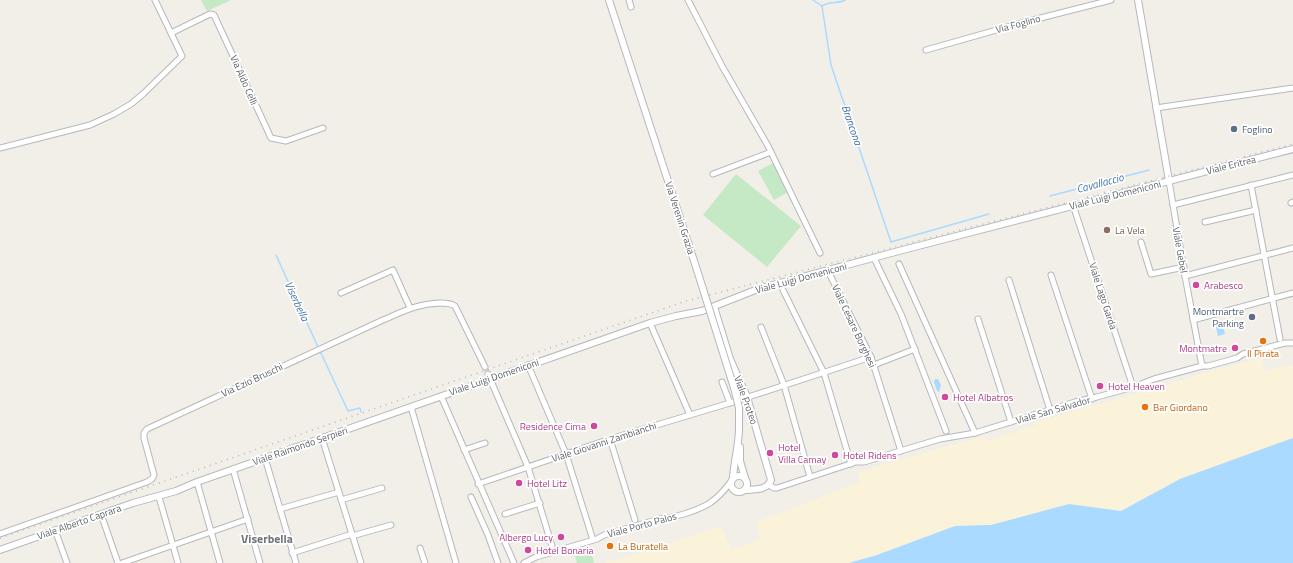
<svg xmlns="http://www.w3.org/2000/svg" width="1293" height="563" viewBox="0 0 1293 563" font-family="'Titillium Web',sans-serif">
	<style>
		.green { fill: #c5e8c5 }
		.sand { fill: #fbf3d9 }
		.water { fill: #aadaff }
		.lines { fill: none; stroke-linecap: round; stroke-linejoin: round }
		.stream { stroke: #aadaff; stroke-width: 1.5 }
		.minor-casing { stroke: #b5b8bc; stroke-width: 7 }
		.tertiary-casing { stroke: #b5b8bc; stroke-width: 8 }
		.minor { stroke: #fff; stroke-width: 5 }
		.tertiary { stroke: #fff; stroke-width: 6 }
		.rail { stroke: #b6b7b8; stroke-width: 1.5; stroke-dasharray: 1 5; stroke-linecap: butt }
		.tertiary-bridge-casing { stroke: #b5b8bc; stroke-width: 8; stroke-linecap: butt }
		.tertiary-bridge { stroke: #fff; stroke-width: 6 }
		.service-dot { fill: #5c6f8a; stroke: #fff; stroke-width: 1.5 }
		.education-dot { fill: #8d6e63; stroke: #fff; stroke-width: 1.5 }
		.hotel-dot { fill: #d1479c; stroke: #fff; stroke-width: 1.5 }
		.food-dot { fill: #e8710a; stroke: #fff; stroke-width: 1.5 }
		.labels { text-anchor: middle; dominant-baseline: central; stroke-width: 3.5; stroke-linejoin: round; paint-order: stroke }
		.street-label { font-size: 10px; fill: #5f6368; stroke: #fff }
		.service-label { font-size: 10px; fill: #4e5e75; stroke: #fff; text-anchor: start }
		.education-label { font-size: 10px; fill: #785e54; stroke: #fff; text-anchor: start }
		.hotel-label { font-size: 10px; fill: #b23c85; stroke: #fff; text-anchor: start }
		.food-label { font-size: 10px; fill: #c56008; stroke: #fff; text-anchor: start }
		.water-label { font-size: 11px; font-style: italic; fill: #4174aa; stroke: #fff }
		.quarter-label { font-size: 12px; font-weight: bold; fill: #70757a; stroke: #fff }
	</style>
	<rect width="100%" height="100%" fill="#f1efe8"/>
	<g class="green">
		<polygon points="201,0 231,0 207,11"/>
		<polygon points="773,163 788,192 774,200 758,171"/>
		<polygon points="736,174 801,226 767,267 703,215"/>
		<polygon points="591,552 594,563 577,563 575,556"/>
	</g>
	<polygon class="sand" points="1262,358 1264,371 1293,365 1293,438 1180,479 1121,511 1069,504 991,525 955,526 877,555 849,563 605,563 644,552 721,526 732,550 760,539 757,522 860,482 858,472 984,436 987,441 1036,425 1035,422 1171,384 1207,372"/>
	<g class="water">
		<polygon points="1222,321 1225,334 1218,336 1215,323"/>
		<polygon points="935,379 938,379 941,385 939,392 937,391 934,382"/>
		<polygon points="1293,438 1293,563 849,563 877,555 955,526 991,525 1069,504 1121,511 1180,479"/>
	</g>
	<g class="lines">
		<g class="stream">
			<polyline points="813,0 822,6"/>
			<polyline points="822,6 831,65 891,242 989,214"/>
			<path d="M822,6C829,1 838,4 845,0"/>
			<polyline points="1050,196 1149,170"/>
			<polyline points="276,255 318,347"/>
			<polyline points="320,351 348,411 360,408 361,412"/>
		</g>
		<defs>
			<g id="minor">
				<polyline points="629,0 631,7"/>
				<polyline points="688,0 722,66 768,146 820,253"/>
				<polyline points="171,33 210,14 214,15 271,138 286,141 323,128"/>
				<polyline points="926,50 1021,23 1111,0"/>
				<polyline points="1156,108 1293,88"/>
				<polyline points="0,148 90,125 114,114 131,104 143,94 182,56 155,0"/>
				<polyline points="713,174 771,152"/>
				<polyline points="1169,181 1185,276 1202,366"/>
				<polyline points="1251,185 1280,339"/>
				<polyline points="1291,203 1293,202"/>
				<polyline points="1073,205 1133,387"/>
				<polyline points="1173,205 1293,175"/>
				<polyline points="1205,222 1256,210"/>
				<polyline points="1141,242 1151,274 1184,267"/>
				<polyline points="874,258 901,314 946,431"/>
				<polyline points="899,264 975,433"/>
				<polyline points="828,271 871,357 901,451"/>
				<polyline points="1051,275 1092,399"/>
				<polyline points="1185,276 1293,248"/>
				<polyline points="1009,280 1050,410"/>
				<polyline points="783,290 824,373 851,464"/>
				<polyline points="341,293 393,270 410,308"/>
				<polyline points="978,319 1011,422"/>
				<polyline points="1193,320 1293,293"/>
				<polyline points="650,323 690,415"/>
				<polyline points="761,327 784,385 810,477"/>
				<polyline points="528,365 566,454 593,540"/>
				<polyline points="874,365 915,349"/>
				<polyline points="488,374 528,467 552,546"/>
				<polyline points="722,382 730,403"/>
				<polyline points="441,396 514,563"/>
				<polyline points="411,407 456,563"/>
				<polyline points="322,438 361,563"/>
				<polyline points="610,439 635,520"/>
				<polyline points="464,450 485,443"/>
				<polyline points="265,458 296,563"/>
				<polyline points="233,469 260,563"/>
				<polyline points="197,482 220,563"/>
				<polyline points="478,484 610,439 730,403 871,357"/>
				<polyline points="769,485 774,488 777,488 856,462 864,462 940,439 975,433 1075,402 1097,397 1133,387 1154,379 1202,366 1208,366 1237,358 1243,354 1285,343 1293,343"/>
				<polyline points="159,497 178,563"/>
				<polyline points="471,497 488,535 498,563"/>
				<polyline points="341,500 382,488"/>
				<polyline points="280,509 339,492"/>
				<polyline points="101,514 118,563"/>
				<polyline points="505,514 540,503"/>
				<polyline points="55,530 67,563"/>
				<path d="M0,534L147,482L152,479L154,475L144,438V433L147,429L383,320C404,311 417,304 440,303C446,303 451,303 455,306L485,367"/>
				<polyline points="352,536 391,525"/>
				<polyline points="420,548 425,563"/>
				<polyline points="292,553 352,534"/>
				<polyline points="122,563 248,519"/>
				<path d="M524,563L536,557L597,539L604,535L663,518C670,518 677,516 684,514C707,507 716,501 730,483"/>
			</g>
			<g id="tertiary">
				<polyline points="609,0 697,270"/>
				<polyline points="1138,0 1169,181"/>
				<path d="M714,307L730,359L747,397L771,480C767,491 754,489 745,490"/>
				<polyline points="740,447 740,461 745,478"/>
				<circle cx="739" cy="484" r="8"/>
				<path d="M733,478C734,461 739,445 739,428"/>
				<polyline points="0,550 133,503 176,491 197,482 650,323 676,316 702,311 758,289 895,252 1293,149"/>
			</g>
		</defs>
		<use href="#minor" class="minor-casing"/>
		<use href="#tertiary" class="tertiary-casing"/>
		<use href="#minor" class="minor"/>
		<use href="#tertiary" class="tertiary"/>
		<polyline class="rail" points="0,538 686,301 1293,144"/>
		<defs>
			<polyline id="tertiary-bridge" points="697,270 735,391 739,408 739,428"/>
		</defs>
		<use href="#tertiary-bridge" class="tertiary-bridge-casing"/>
		<use href="#tertiary-bridge" class="tertiary-bridge"/>
	</g>
	<g class="service-dot">
		<circle cx="1234" cy="129" r="4"/>
		<circle cx="1252" cy="317" r="4"/>
	</g>
	<circle class="education-dot" cx="1107" cy="230" r="4"/>
	<g class="hotel-dot">
		<circle cx="1196" cy="285" r="4"/>
		<circle cx="1235" cy="348" r="4"/>
		<circle cx="1100" cy="386" r="4"/>
		<circle cx="945" cy="397" r="4"/>
		<circle cx="594" cy="426" r="4"/>
		<circle cx="770" cy="453" r="4"/>
		<circle cx="835" cy="455" r="4"/>
		<circle cx="519" cy="483" r="4"/>
		<circle cx="561" cy="537" r="4"/>
		<circle cx="528" cy="550" r="4"/>
	</g>
	<g class="food-dot">
		<circle cx="1263" cy="341" r="4"/>
		<circle cx="1145" cy="407" r="4"/>
		<circle cx="610" cy="546" r="4"/>
	</g>
	<g class="labels">
		<g class="street-label">
			<text transform="translate(1018 24) rotate(-15)">Via Foglino</text>
			<text transform="translate(244 80) rotate(66)">Via Aldo Celli</text>
			<text transform="translate(1231 165) rotate(-14)">Viale Eritrea</text>
			<text transform="translate(1115 195) rotate(-14)">Viale Luigi Domeniconi</text>
			<text transform="translate(680 218) rotate(72)">Via Verenin Grazia</text>
			<text transform="translate(1180 250) rotate(80)">Viale Gebel</text>
			<text transform="translate(801 278) rotate(-15)">Viale Luigi Domeniconi</text>
			<text transform="translate(1103 296) rotate(72)">Viale Lago Garda</text>
			<text transform="translate(854 326) rotate(65)">Viale Cesare Borghesi</text>
			<text transform="translate(494 377) rotate(-19)">Viale Luigi Domeniconi</text>
			<text transform="translate(252 380) rotate(-25)">Via Ezio Bruschi</text>
			<text transform="translate(746 400) rotate(70)">Viale Proteo</text>
			<text transform="translate(1053 410) rotate(-16)">Viale San Salvador</text>
			<text transform="translate(604 442) rotate(-18)">Viale Giovanni Zambianchi</text>
			<text transform="translate(300 446) rotate(-19)">Viale Raimondo Serpieri</text>
			<text transform="translate(79 522) rotate(-19)">Viale Alberto Caprara</text>
			<text transform="translate(642 525) rotate(-15)">Viale Porto Palos</text>
		</g>
		<g class="service-label">
			<text x="1242" y="129">Foglino</text>
			<text x="1244" y="311" text-anchor="end">Montmartre<tspan x="1244" dy="12">Parking</tspan></text>
		</g>
		<g class="education-label">
			<text x="1115" y="230">La Vela</text>
		</g>
		<g class="hotel-label">
			<text x="1204" y="285">Arabesco</text>
			<text x="1227" y="348" text-anchor="end">Montmatre</text>
			<text x="1108" y="386">Hotel Heaven</text>
			<text x="953" y="397">Hotel Albatros</text>
			<text x="586" y="426" text-anchor="end">Residence Cima</text>
			<text x="778" y="447">Hotel<tspan x="778" dy="12">Villa Camay</tspan></text>
			<text x="843" y="455">Hotel Ridens</text>
			<text x="527" y="483">Hotel Litz</text>
			<text x="553" y="537" text-anchor="end">Albergo Lucy</text>
			<text x="536" y="550">Hotel Bonaria</text>
		</g>
		<g class="food-label">
			<text x="1263" y="353" text-anchor="middle">Il Pirata</text>
			<text x="1153" y="407">Bar Giordano</text>
			<text x="618" y="546">La Buratella</text>
		</g>
		<g class="water-label">
			<text transform="translate(852 125) rotate(71)">Brancona</text>
			<text transform="translate(1100 183) rotate(-15)">Cavallaccio</text>
			<text transform="translate(297 301) rotate(65)">Viserbella</text>
		</g>
		<g class="quarter-label">
			<text x="267" y="538">Viserbella</text>
		</g>
	</g>
</svg>
